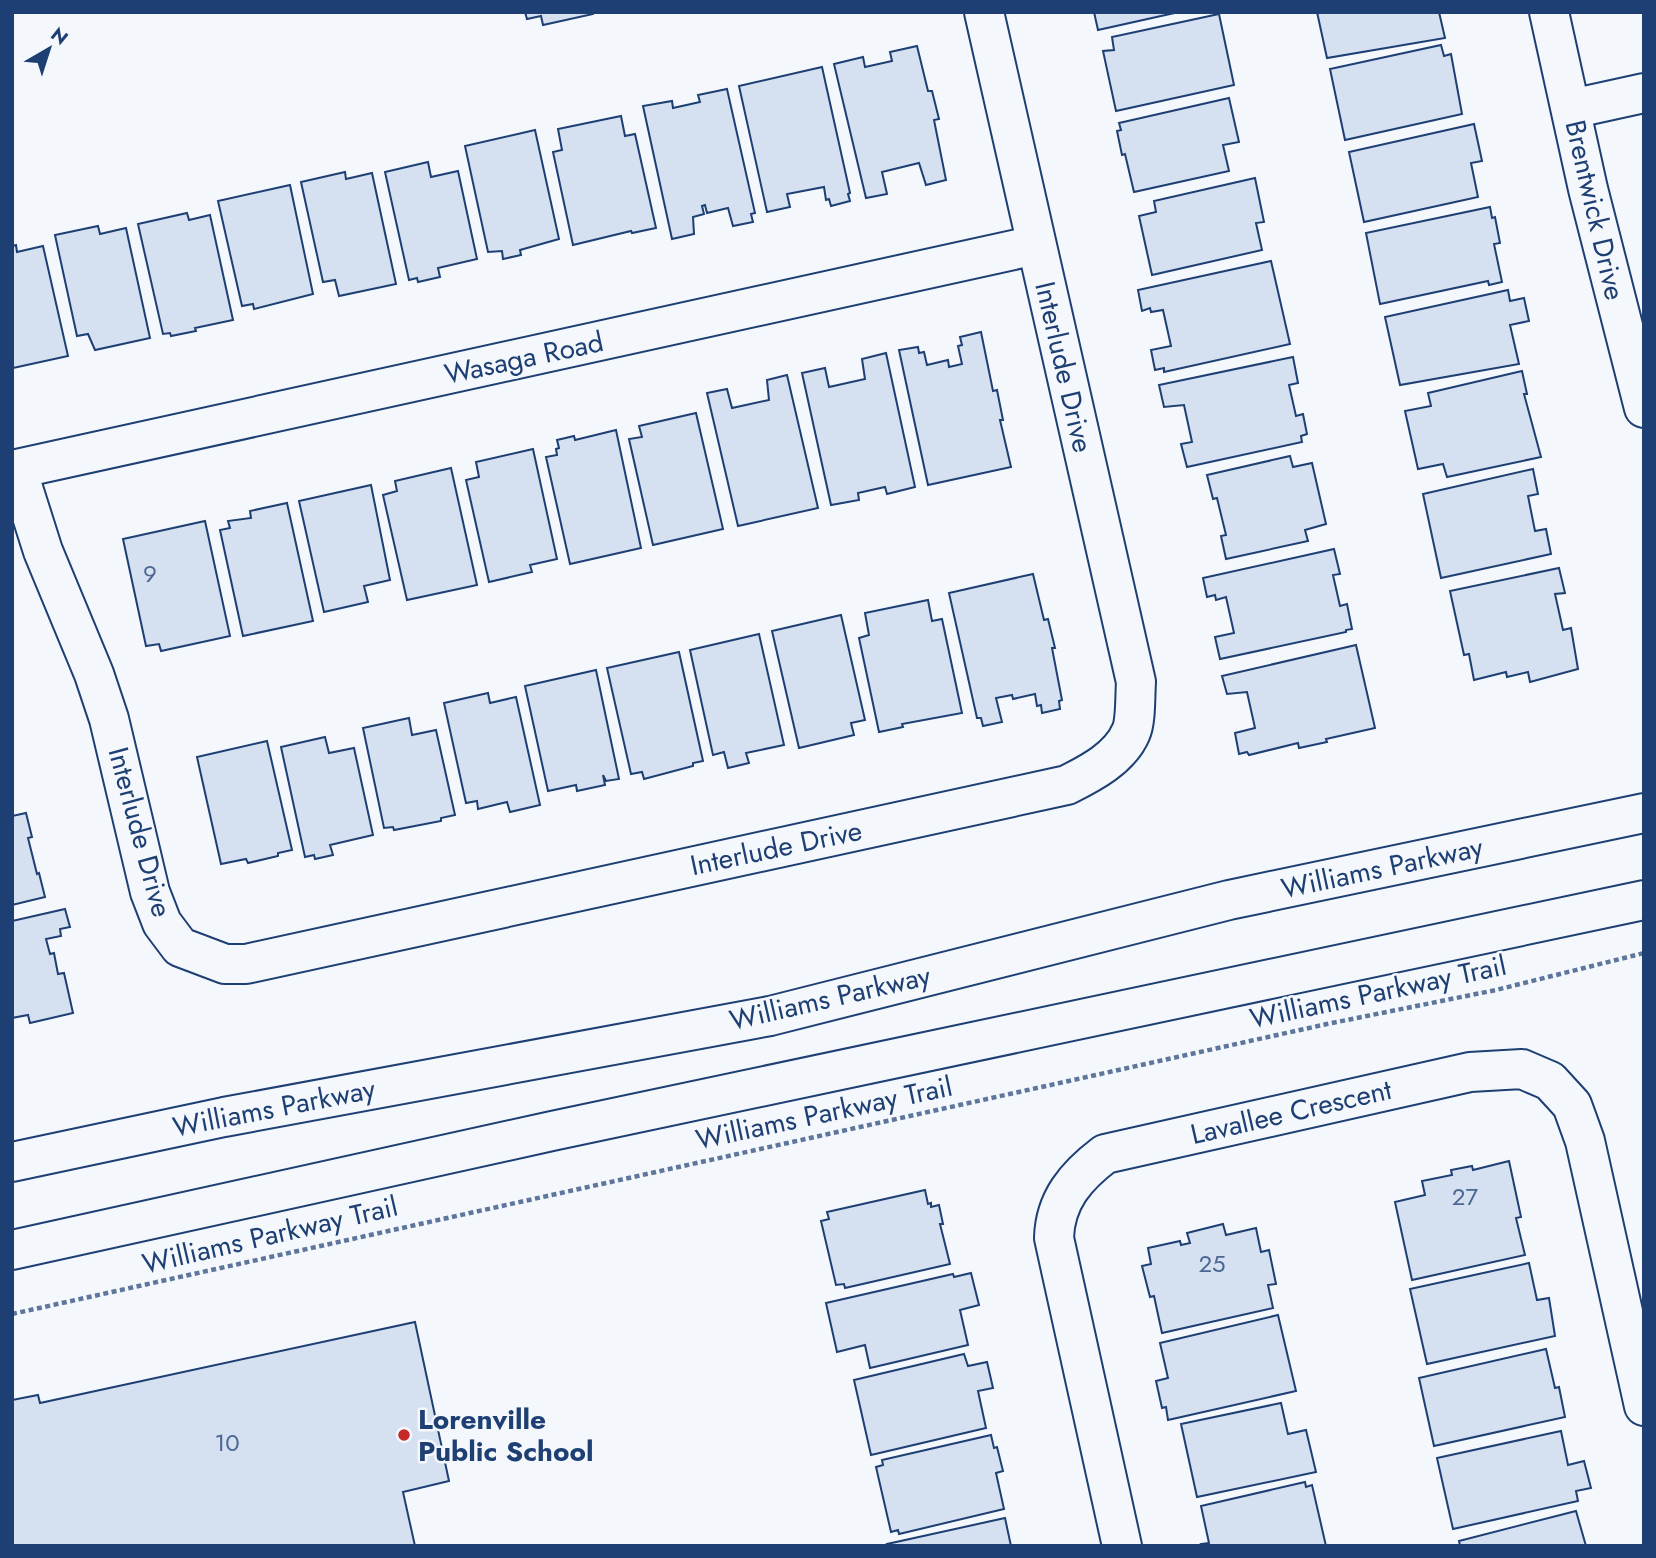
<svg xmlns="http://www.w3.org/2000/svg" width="1656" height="1558" viewBox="0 0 1656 1558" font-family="Jost,sans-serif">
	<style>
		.building { fill: #d5e0f0; stroke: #1d3f73; stroke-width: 2 }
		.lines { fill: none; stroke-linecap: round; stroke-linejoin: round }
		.minor-casing { stroke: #1d3f73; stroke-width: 42 }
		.major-casing { stroke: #1d3f73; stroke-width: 42 }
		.path { stroke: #5e769c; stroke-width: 4.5; stroke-dasharray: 5 3.5; stroke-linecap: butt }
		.minor { stroke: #f4f7fb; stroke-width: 38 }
		.major { stroke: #f4f7fb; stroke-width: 38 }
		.poi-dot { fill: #c62828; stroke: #f4f7fb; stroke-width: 2.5 }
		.labels { text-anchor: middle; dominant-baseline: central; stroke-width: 5; stroke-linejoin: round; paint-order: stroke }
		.number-label { font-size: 24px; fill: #4b6792 }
		.street-label { font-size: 28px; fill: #1d3f73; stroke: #f4f7fb }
		.poi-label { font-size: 28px; font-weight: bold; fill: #1d3f73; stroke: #f4f7fb; text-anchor: start }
	</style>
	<rect width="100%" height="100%" fill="#f4f7fb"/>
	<g class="building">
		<polygon points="525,12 593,12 593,14 543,25 541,16 527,19"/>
		<polygon points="1094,12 1179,12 1098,30"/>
		<polygon points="1317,12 1439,12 1445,38 1327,58"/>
		<polygon points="1219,14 1234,85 1116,111 1103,51 1114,50 1112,37"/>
		<polygon points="1441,45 1444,56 1451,54 1462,114 1345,140 1330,69"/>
		<polygon points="917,46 928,91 932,91 939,119 934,120 946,180 926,185 919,163 882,172 887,194 866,198 834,64 863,57 865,67 892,61 890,52"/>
		<polygon points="822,67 850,193 848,194 850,201 831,206 829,199 826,200 824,187 787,194 790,207 767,212 739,86"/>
		<polygon points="727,89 755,213 751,214 753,222 733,226 728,208 707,213 705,205 702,206 704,214 693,217 694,234 672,239 643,106 672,101 673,108 700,102 698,95"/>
		<polygon points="1229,98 1239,142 1223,145 1229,171 1134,192 1125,154 1122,155 1117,131 1121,130 1119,123"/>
		<polygon points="621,116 625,136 635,134 656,228 632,233 631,231 573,245 553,152 562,150 558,129"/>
		<polygon points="1474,124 1482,161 1471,163 1478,197 1364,222 1349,152"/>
		<polygon points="535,130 559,239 520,250 521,255 503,259 502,251 488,252 465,146"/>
		<polygon points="428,162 431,177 458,171 477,259 438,268 440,277 418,282 417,278 409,280 385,172"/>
		<polygon points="345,172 346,179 372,173 396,284 339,296 335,280 323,282 301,182"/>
		<polygon points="1255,178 1264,222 1256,223 1262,250 1152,275 1139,216 1156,212 1154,201"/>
		<polygon points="290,185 313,294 254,309 253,304 242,306 218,201"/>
		<polygon points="1490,207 1492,218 1495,217 1500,243 1494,244 1502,282 1489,285 1488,281 1380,304 1366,233"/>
		<polygon points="187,213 189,220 210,215 233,320 195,328 196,331 171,336 170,333 163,334 138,224"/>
		<polygon points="98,226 100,234 126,228 150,338 95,350 88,334 77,336 55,235"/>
		<polygon points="16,245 17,252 43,246 68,356 13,368 12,246"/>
		<polygon points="1271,261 1290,344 1164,372 1164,368 1155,370 1151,350 1171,346 1163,310 1151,312 1150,308 1142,311 1138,290"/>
		<polygon points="1508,290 1510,301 1524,298 1529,321 1510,325 1519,364 1400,385 1385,317"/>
		<polygon points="981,332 993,391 997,390 1003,420 1000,420 1011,467 928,485 899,350 918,347 919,353 924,352 927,365 948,360 949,367 962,364 958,346 962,345 960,337"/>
		<polygon points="886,353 915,487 887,494 885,487 858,493 859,500 831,505 802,373 825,368 829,387 865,379 862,359"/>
		<polygon points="1293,357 1298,383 1289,385 1296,416 1303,414 1307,434 1301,436 1302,442 1187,467 1181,444 1192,442 1184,405 1164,407 1159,385"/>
		<polygon points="1522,371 1527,394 1524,394 1541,457 1447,477 1443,464 1418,469 1405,411 1431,406 1428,393"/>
		<polygon points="787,375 818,508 738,526 707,393 727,389 732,408 769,400 767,380"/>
		<polygon points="696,413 723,529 653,545 629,439 642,437 639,426"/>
		<polygon points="616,430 641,548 570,564 546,457 557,455 556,449 559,448 557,440 574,436 575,440"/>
		<polygon points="533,449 557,559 530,565 532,572 489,582 466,480 479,477 476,462"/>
		<polygon points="1290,456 1293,467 1312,463 1326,524 1305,530 1308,541 1226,559 1221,536 1226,535 1217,498 1213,499 1207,475"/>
		<polygon points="451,468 477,585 407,600 383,495 397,491 395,481"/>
		<polygon points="1533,469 1538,494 1528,496 1535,531 1546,529 1551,554 1441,578 1423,494"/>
		<polygon points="371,485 390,580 364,586 368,602 324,612 299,501"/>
		<polygon points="287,503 313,621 243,636 220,530 230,528 228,521 251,518 250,511"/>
		<polygon points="205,521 230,636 161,651 159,644 146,646 123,539"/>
		<polygon points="1334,549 1340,574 1333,575 1340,606 1347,604 1352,629 1346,630 1346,632 1220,659 1215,637 1234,633 1226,597 1216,600 1215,595 1207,597 1203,578"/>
		<polygon points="1559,568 1565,593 1555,594 1563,630 1571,628 1578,669 1530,682 1528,672 1507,677 1506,672 1474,680 1469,654 1464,655 1450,591"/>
		<polygon points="1033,574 1044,620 1048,619 1055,648 1052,648 1062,700 1059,701 1060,709 1042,713 1041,705 1037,706 1035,694 1013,699 1012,695 996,698 1002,722 983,726 981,718 977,718 949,593"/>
		<polygon points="928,600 932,621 942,619 962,713 902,724 903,727 879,732 859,638 869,635 865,613"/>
		<polygon points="841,615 865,720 851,723 854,735 799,748 772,631"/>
		<polygon points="759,634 784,745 746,753 749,763 728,768 724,752 713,755 690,650"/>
		<polygon points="1356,645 1375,728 1326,739 1327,742 1299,748 1298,743 1249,755 1247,752 1239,754 1235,733 1255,728 1247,692 1227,694 1222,676"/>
		<polygon points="679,652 703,761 693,763 693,766 644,779 642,772 631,774 607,668"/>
		<polygon points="596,670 619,779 606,781 603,775 605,785 577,791 576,785 548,791 525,686"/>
		<polygon points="488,693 490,703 516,697 540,805 510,812 507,802 478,809 477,801 466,803 444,703"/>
		<polygon points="409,718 412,735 436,730 455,815 441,818 441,821 394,830 393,827 384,828 363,728"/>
		<polygon points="325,737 329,753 354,748 373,835 330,845 333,855 315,859 314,855 305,857 281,747"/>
		<polygon points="267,741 292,850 278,853 278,856 248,863 246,859 221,864 197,757"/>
		<polygon points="26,813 32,837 28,838 37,874 39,873 45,897 12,905 12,816"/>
		<polygon points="65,909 70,927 60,929 61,936 46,939 50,954 54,953 58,974 64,973 73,1013 30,1023 28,1015 12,1018 12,921"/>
		<polygon points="1509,1161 1521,1217 1516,1218 1525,1255 1412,1280 1395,1202 1425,1195 1422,1181 1452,1175 1451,1170 1472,1166 1473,1170"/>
		<polygon points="925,1190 928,1204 931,1203 931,1207 939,1205 943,1224 940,1224 950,1264 845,1288 844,1284 836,1285 821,1221 829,1219 827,1212"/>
		<polygon points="1223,1224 1226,1235 1256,1228 1261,1252 1269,1250 1276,1284 1268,1285 1273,1308 1162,1333 1154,1296 1150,1297 1142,1266 1151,1264 1148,1248 1180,1241 1181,1245 1190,1243 1187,1233"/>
		<polygon points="1529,1263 1537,1300 1549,1298 1555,1336 1427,1364 1410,1289"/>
		<polygon points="971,1273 979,1305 960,1310 968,1345 870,1368 865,1345 837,1352 826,1303 953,1274 954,1277"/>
		<polygon points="1278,1315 1296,1391 1168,1420 1166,1407 1162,1408 1156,1381 1168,1378 1160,1343"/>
		<polygon points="415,1322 449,1481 403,1492 415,1546 12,1546 12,1400 38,1395 40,1403"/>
		<polygon points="1546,1349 1555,1388 1559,1387 1565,1417 1434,1446 1419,1378"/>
		<polygon points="964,1354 968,1366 987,1362 993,1388 978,1391 986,1428 871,1455 854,1380"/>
		<polygon points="1281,1403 1288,1434 1306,1430 1316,1472 1197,1497 1181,1424"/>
		<polygon points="1561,1431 1568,1465 1584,1461 1591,1488 1576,1491 1578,1501 1453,1529 1437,1458"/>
		<polygon points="991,1435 994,1448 997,1447 1003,1471 996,1473 1004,1509 899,1534 898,1530 891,1532 876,1467 883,1465 882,1460"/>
		<polygon points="1305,1482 1306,1487 1312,1485 1326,1546 1202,1546 1201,1544 1209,1543 1201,1506"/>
		<polygon points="1576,1511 1586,1546 1460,1546 1459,1541"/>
		<polygon points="1005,1518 1011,1546 888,1546 887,1544"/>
	</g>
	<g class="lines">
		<defs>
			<g id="minor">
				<polyline points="1549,12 1588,189 1644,408"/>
				<polyline points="1571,109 1644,93"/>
				<path d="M17,469L43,551L94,674L109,719L150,892L162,923L180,947L225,964H246L1067,785C1091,773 1120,758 1131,732C1136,721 1135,695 1136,682L984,12"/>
				<polyline points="12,470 1036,245"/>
				<path d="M1122,1546L1054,1238C1055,1200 1076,1176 1105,1154L1470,1072L1522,1069L1550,1081L1572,1105L1585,1141L1644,1406"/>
			</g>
			<g id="major">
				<polyline points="12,1162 224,1117 770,1016 1229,900 1644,813"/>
				<polyline points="12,1250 552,1131 1644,900"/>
			</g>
		</defs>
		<use href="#minor" class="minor-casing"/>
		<use href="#major" class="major-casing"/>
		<polyline class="path" points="12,1314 1327,1024 1496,990 1644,953"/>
		<use href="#minor" class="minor"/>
		<use href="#major" class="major"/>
	</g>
	<circle class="poi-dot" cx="404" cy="1435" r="7"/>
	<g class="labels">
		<g class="number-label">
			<text x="150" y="573">9</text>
			<text x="1465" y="1196">27</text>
			<text x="1212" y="1263">25</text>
			<text x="227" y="1442">10</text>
		</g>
		<g class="street-label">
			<text transform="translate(1595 210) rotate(77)">Brentwick Drive</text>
			<text transform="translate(524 358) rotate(-12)">Wasaga Road</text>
			<text transform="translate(1064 367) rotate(77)">Interlude Drive</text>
			<text transform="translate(140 832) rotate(75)">Interlude Drive</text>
			<text transform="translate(776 848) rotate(-12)">Interlude Drive</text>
			<text transform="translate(1382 868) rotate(-12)">Williams Parkway</text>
			<text transform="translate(1378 992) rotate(-12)">Williams Parkway Trail</text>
			<text transform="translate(830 998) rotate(-13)">Williams Parkway</text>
			<text transform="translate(274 1108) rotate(-11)">Williams Parkway</text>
			<text transform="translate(1291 1112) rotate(-13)">Lavallee Crescent</text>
			<text transform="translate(824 1113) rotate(-12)">Williams Parkway Trail</text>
			<text transform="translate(270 1235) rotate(-13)">Williams Parkway Trail</text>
		</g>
		<g class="poi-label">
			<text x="418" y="1419">Lorenville<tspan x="418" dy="32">Public School</tspan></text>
		</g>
	</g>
	<rect width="1656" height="1558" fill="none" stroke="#1d3f73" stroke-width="28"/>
	<g transform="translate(49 49) rotate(39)" stroke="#f4f7fb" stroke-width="5" paint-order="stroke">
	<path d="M0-5L12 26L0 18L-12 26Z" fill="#1d3f73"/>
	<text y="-10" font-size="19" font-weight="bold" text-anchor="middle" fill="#1d3f73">N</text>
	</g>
</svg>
